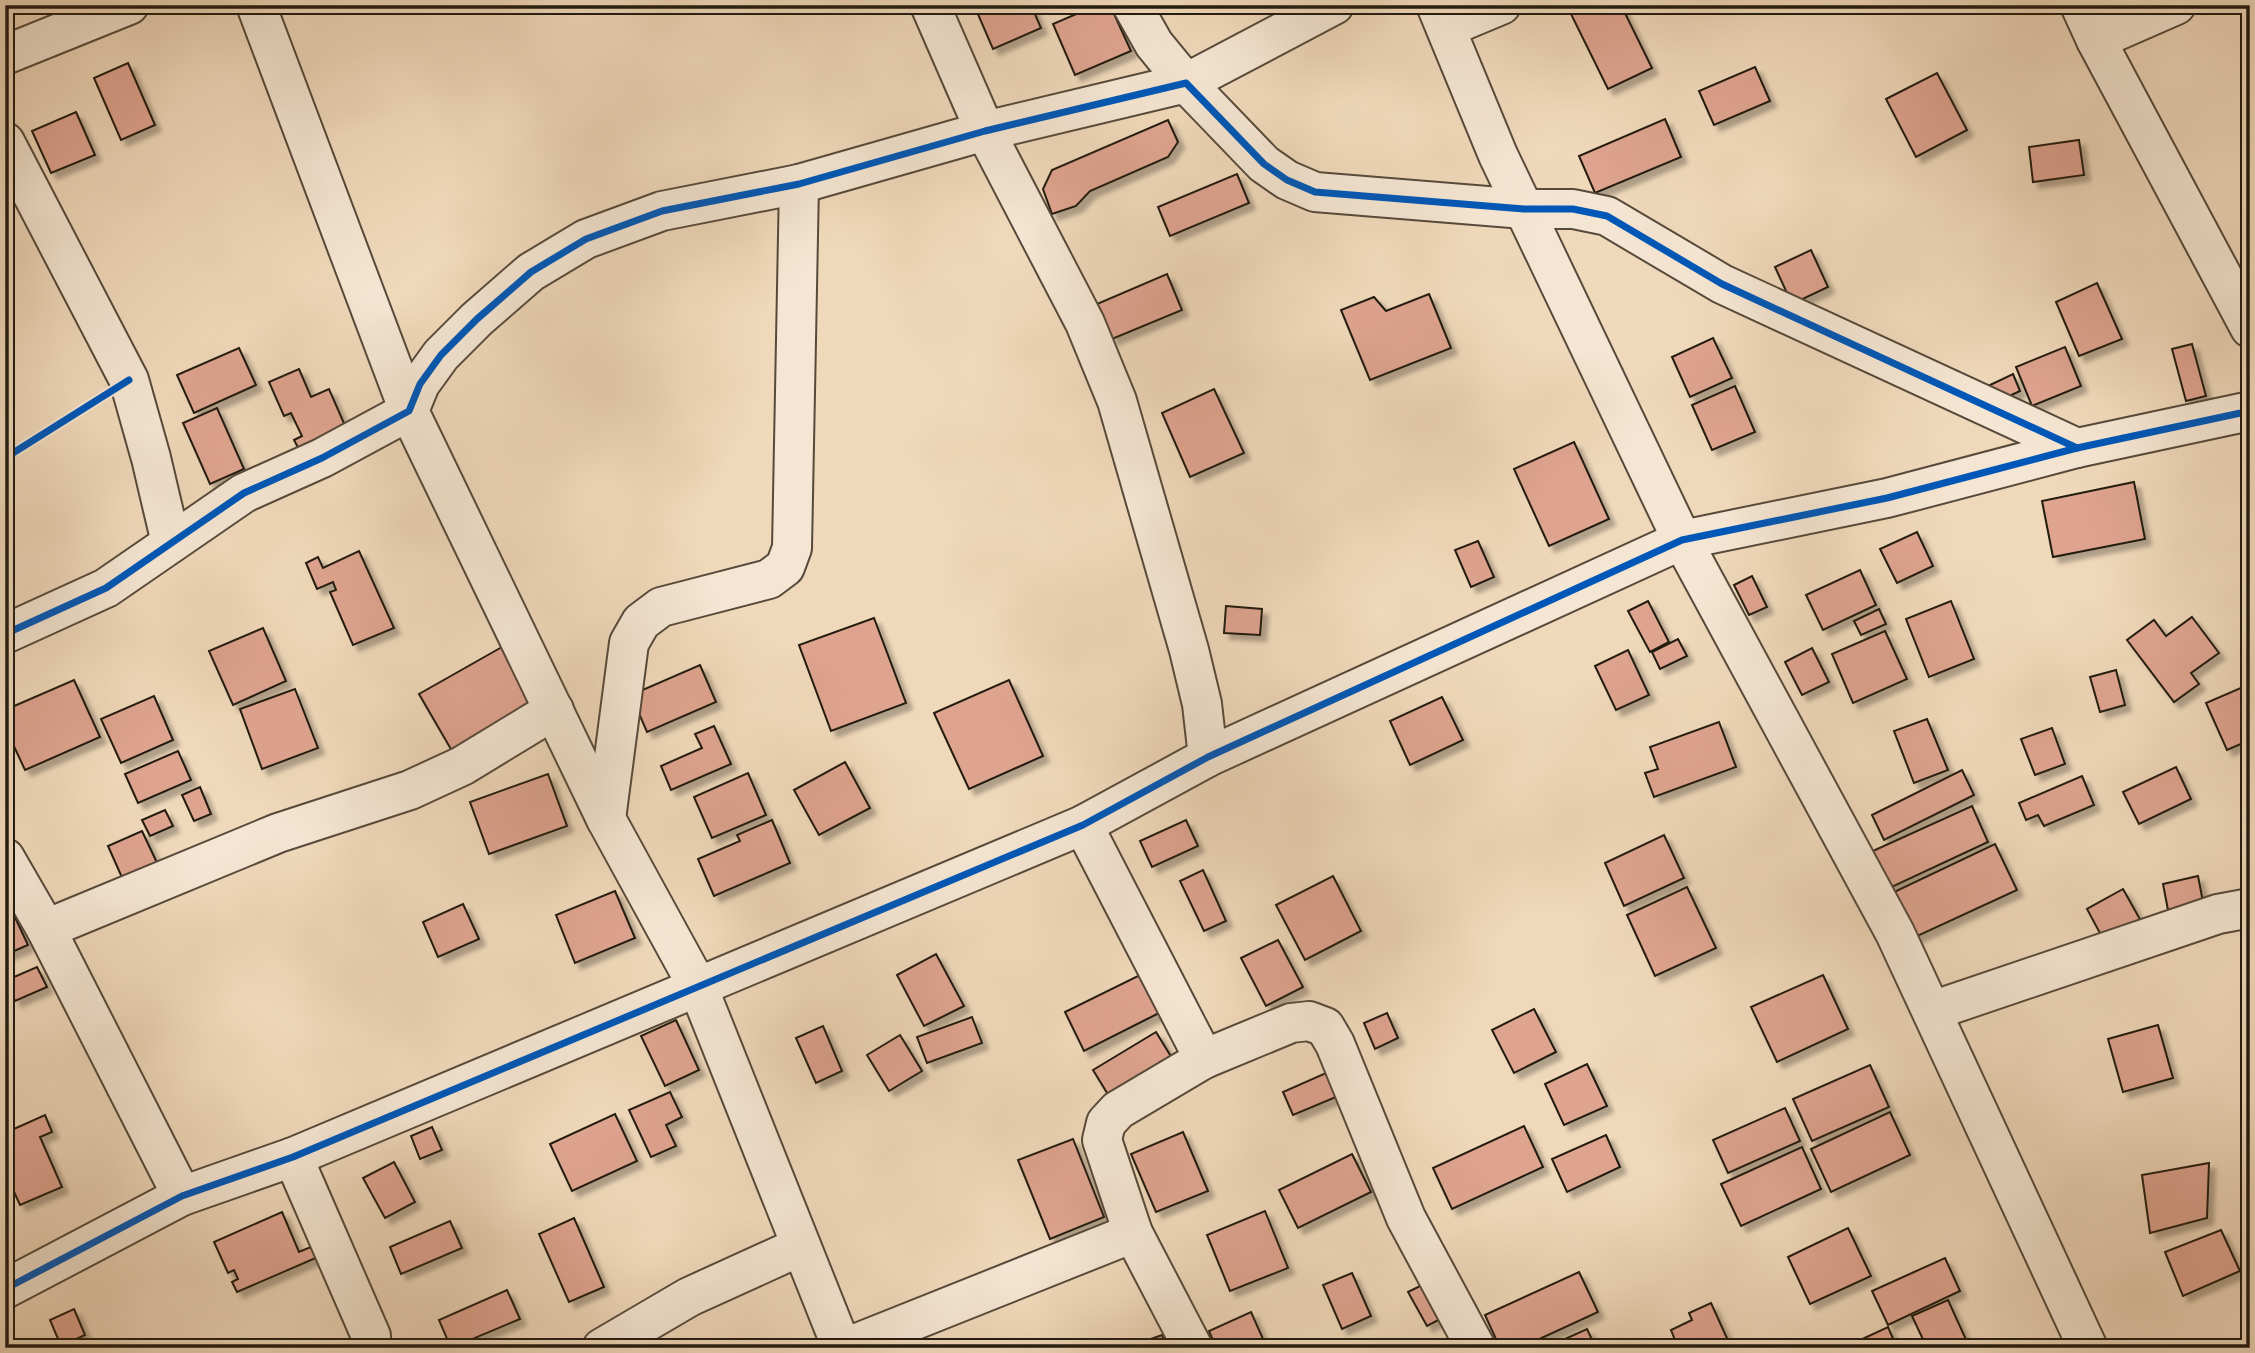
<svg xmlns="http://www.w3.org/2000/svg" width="2255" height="1353" viewBox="0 0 2255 1353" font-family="'Libre Caslon Text',serif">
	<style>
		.building { fill: #dfa490; stroke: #221b10; stroke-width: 2; filter: url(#shadow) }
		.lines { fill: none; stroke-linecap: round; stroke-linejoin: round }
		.minor-casing { stroke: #564a3b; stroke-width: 42 }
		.minor { stroke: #f5e6d3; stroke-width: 38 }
		.cycleway-casing { stroke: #f5e6d3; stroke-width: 11 }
		.cycleway { stroke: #0057b8; stroke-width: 7 }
	</style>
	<defs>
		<filter id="shadow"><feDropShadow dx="6" dy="6" stdDeviation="2" flood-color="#0004"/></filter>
	</defs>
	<rect width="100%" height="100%" fill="#f0d9bb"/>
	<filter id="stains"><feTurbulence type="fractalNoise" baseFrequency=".00286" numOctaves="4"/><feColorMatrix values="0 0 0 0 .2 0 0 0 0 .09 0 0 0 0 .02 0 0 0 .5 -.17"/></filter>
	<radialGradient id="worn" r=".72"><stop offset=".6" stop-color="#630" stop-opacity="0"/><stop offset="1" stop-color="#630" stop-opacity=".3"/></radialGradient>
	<g class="building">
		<polygon points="974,5 1031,5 1041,28 993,49"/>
		<polygon points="1097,5 1110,5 1131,51 1075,75 1053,24"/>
		<polygon points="1586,5 1621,5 1652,68 1608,89 1570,12"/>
		<polygon points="128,63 155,125 121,140 94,78"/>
		<polygon points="1755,67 1770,101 1714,125 1699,91"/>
		<polygon points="1937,73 1967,130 1916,157 1886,99"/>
		<polygon points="76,112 95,155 51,173 32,131"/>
		<polygon points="1665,119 1681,157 1595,193 1579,156"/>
		<polygon points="1168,120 1178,142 1168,157 1090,191 1076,206 1052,214 1043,189 1052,170"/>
		<polygon points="2079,140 2084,175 2033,182 2029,147"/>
		<polygon points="1237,174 1249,203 1170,236 1158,207"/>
		<polygon points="1811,250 1828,287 1792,304 1775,267"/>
		<polygon points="1167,274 1182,310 1112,339 1097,304"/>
		<polygon points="2097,283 2122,339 2079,356 2056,302"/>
		<polygon points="1429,294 1451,348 1370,380 1341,310 1374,297 1386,311"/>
		<polygon points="1713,338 1732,378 1690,397 1672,357"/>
		<polygon points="2192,344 2206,396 2186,401 2172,349"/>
		<polygon points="2065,347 2081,386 2032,406 2016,367"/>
		<polygon points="239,348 256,385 194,413 177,375"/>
		<polygon points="299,369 311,397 329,389 350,437 303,457 294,440 302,436 291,413 284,416 269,382"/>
		<polygon points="2013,374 2020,391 1997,402 1990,385"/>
		<polygon points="1735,386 1755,432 1712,450 1692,405"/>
		<polygon points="1214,389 1244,453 1190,477 1162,413"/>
		<polygon points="217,408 244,469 210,484 183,423"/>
		<polygon points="1574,442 1609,519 1549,546 1514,469"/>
		<polygon points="2134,482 2145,539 2053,557 2042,501"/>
		<polygon points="1917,532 1933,566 1897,583 1880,549"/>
		<polygon points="1478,541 1494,577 1471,587 1455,550"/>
		<polygon points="359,551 394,628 353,645 330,592 336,590 333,582 317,589 306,563 318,557 323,568"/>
		<polygon points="1860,570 1876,605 1823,630 1806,595"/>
		<polygon points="1752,576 1767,607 1749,615 1734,585"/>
		<polygon points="1648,601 1669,642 1650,652 1628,611"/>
		<polygon points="1951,601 1974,659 1929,677 1906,619"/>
		<polygon points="1226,606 1262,609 1260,635 1224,633"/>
		<polygon points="1879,609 1886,624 1861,635 1854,621"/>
		<polygon points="2192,617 2219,653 2191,673 2199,684 2174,702 2127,640 2154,620 2166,636"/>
		<polygon points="874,618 906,703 831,731 799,645"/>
		<polygon points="263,628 286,681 233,705 209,651"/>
		<polygon points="1885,631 1907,679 1853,703 1832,654"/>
		<polygon points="1678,639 1687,656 1660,669 1652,652"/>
		<polygon points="502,647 535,704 452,751 419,694"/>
		<polygon points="1812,648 1829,682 1802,695 1785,662"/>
		<polygon points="1628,650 1649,695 1616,710 1595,666"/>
		<polygon points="700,665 716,702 647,732 631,695"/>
		<polygon points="2116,670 2125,705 2100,712 2090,677"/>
		<polygon points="74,680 100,737 25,770 5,727 5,710"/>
		<polygon points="1009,680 1043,756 969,789 934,713"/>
		<polygon points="2250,684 2250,740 2227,750 2206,703"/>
		<polygon points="295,689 318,748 262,769 240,709"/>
		<polygon points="154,696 173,740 121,763 101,719"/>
		<polygon points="1442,697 1463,740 1410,765 1390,721"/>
		<polygon points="1927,719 1948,770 1914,783 1894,731"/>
		<polygon points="1719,722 1736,767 1654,797 1645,773 1658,769 1650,747"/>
		<polygon points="714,726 731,764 671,790 661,766 702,748 695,734"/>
		<polygon points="2052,728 2065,764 2035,775 2021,739"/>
		<polygon points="178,751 191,780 138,803 125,774"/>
		<polygon points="845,762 870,808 819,835 794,790"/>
		<polygon points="2176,767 2191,799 2139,824 2123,792"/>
		<polygon points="1962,770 1974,795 1884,840 1872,815"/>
		<polygon points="748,773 766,815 712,838 694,797"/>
		<polygon points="548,774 567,826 489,854 470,802"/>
		<polygon points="2082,776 2094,805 2044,826 2038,815 2026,820 2019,803"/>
		<polygon points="200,787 211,814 194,821 182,795"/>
		<polygon points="1972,806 1988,842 1881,892 1864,855"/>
		<polygon points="165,810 173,826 150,836 142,820"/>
		<polygon points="772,820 790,863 714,896 698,859 740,841 737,835"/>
		<polygon points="1186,820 1198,846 1152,867 1140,841"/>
		<polygon points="142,831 159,867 124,882 108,846"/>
		<polygon points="1664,835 1684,878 1624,906 1605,863"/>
		<polygon points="1995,844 2017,890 1913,938 1892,893"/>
		<polygon points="1203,870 1226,921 1204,931 1180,881"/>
		<polygon points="1333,876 1361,931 1305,960 1276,905"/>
		<polygon points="2198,876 2203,902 2168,910 2163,884"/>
		<polygon points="1687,887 1716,948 1655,976 1627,915"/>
		<polygon points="2123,889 2146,930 2109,950 2087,909"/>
		<polygon points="615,891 635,938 575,963 556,915"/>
		<polygon points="463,904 479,939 438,957 423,922"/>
		<polygon points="13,913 28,945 5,955 5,916"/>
		<polygon points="1278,940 1303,987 1266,1006 1241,958"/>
		<polygon points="936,954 964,1006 924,1026 897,975"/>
		<polygon points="37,967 47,987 15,1001 7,980"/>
		<polygon points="1144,973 1163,1011 1084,1051 1065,1012"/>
		<polygon points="1823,975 1848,1029 1777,1062 1751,1007"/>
		<polygon points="1534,1009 1556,1052 1514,1073 1492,1030"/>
		<polygon points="1387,1013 1398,1038 1375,1049 1364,1023"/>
		<polygon points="972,1017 982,1043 927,1063 917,1037"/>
		<polygon points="676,1020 699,1070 665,1086 641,1036"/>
		<polygon points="2158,1025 2173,1078 2123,1092 2108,1039"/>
		<polygon points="823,1026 842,1071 816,1083 796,1038"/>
		<polygon points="1156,1032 1175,1063 1112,1101 1093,1070"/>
		<polygon points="900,1035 922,1071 889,1091 867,1055"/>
		<polygon points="1587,1064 1607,1106 1564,1125 1545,1084"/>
		<polygon points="1870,1065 1889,1107 1812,1141 1793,1099"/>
		<polygon points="1326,1073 1336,1097 1293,1115 1283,1092"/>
		<polygon points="670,1092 682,1117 666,1125 676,1146 651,1157 629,1110"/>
		<polygon points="1785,1108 1800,1141 1728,1173 1713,1140"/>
		<polygon points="1890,1112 1910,1155 1831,1192 1811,1149"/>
		<polygon points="615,1114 637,1161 572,1191 550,1144"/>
		<polygon points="45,1115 52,1132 40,1137 62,1187 20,1205 5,1172 5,1133"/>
		<polygon points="1524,1126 1543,1167 1452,1209 1433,1168"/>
		<polygon points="432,1127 442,1150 420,1159 411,1136"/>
		<polygon points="1183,1132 1208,1191 1156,1212 1131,1154"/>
		<polygon points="1606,1135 1620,1167 1567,1192 1552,1159"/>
		<polygon points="1073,1139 1104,1217 1050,1239 1018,1160"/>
		<polygon points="1802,1147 1821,1189 1741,1226 1721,1184"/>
		<polygon points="1352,1154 1371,1192 1298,1228 1279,1190"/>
		<polygon points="394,1162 415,1202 385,1218 363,1178"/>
		<polygon points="2209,1163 2207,1218 2150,1233 2142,1175"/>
		<polygon points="1265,1211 1288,1268 1230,1291 1207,1235"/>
		<polygon points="282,1212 299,1252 313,1246 318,1257 237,1292 232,1282 238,1279 234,1270 228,1273 214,1242"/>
		<polygon points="574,1218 604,1287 569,1302 539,1234"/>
		<polygon points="450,1221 462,1248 401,1274 390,1247"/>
		<polygon points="1848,1228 1871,1276 1810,1304 1788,1257"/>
		<polygon points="2221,1230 2240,1271 2183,1296 2165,1252"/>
		<polygon points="1945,1258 1960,1291 1888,1325 1872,1291"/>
		<polygon points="1579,1272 1598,1312 1520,1348 1500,1348 1485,1315"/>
		<polygon points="1352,1273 1371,1316 1342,1329 1323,1285"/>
		<polygon points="1428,1282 1446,1316 1427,1326 1408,1292"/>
		<polygon points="507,1290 520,1319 451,1348 439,1320"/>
		<polygon points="1948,1300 1968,1344 1959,1348 1927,1348 1912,1316"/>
		<polygon points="1711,1303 1731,1347 1672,1348 1677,1345 1671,1330 1692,1320 1689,1313"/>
		<polygon points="74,1309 85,1335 61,1346 50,1320"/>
		<polygon points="1251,1312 1263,1339 1242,1348 1216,1348 1209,1331"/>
		<polygon points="1888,1327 1897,1348 1843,1348"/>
		<polygon points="1587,1329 1596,1348 1545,1348"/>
		<polygon points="1162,1335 1166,1348 1125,1348"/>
		<polygon points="1747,1342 1750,1348 1734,1348"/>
	</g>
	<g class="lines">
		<defs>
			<g id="minor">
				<polyline points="256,5 409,411 606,819 698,987 842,1348"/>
				<polyline points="930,5 985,131 1085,323 1117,401 1189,650 1202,704 1208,757"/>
				<polyline points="1132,5 1154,44 1186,83 1334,5"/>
				<polyline points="1436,5 1498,155 1682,540 1895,933 2088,1348"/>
				<polyline points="2080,5 2096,40 2250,328"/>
				<polyline points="1446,28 1501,5"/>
				<polyline points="2096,40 2176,5"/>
				<polyline points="5,55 129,5"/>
				<polyline points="5,142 129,380 151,458 171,543"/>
				<polyline points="5,634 106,588 244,493 322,458 409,411 420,384 441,355 477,319 531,272 586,239 662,211 799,184 985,131 1186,83 1264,164 1287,180 1315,192 1524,209 1573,209 1607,216 1722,284 2077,448"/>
				<polyline points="606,819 629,643 641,622 661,607 769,579 785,567 792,548 799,184"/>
				<polyline points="1083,825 1204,1059"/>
				<polyline points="5,858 46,929 182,1196"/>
				<polyline points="46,929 278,833 410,790 462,766 554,710"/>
				<polyline points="1932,1011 2218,914 2250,908"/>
				<polyline points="293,1157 371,1336 368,1348"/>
				<polyline points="5,1289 182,1196 293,1157 1083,825 1208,757 1682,540 1887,498 2077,448 2250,411"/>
				<polyline points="602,1348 689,1297 801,1246"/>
				<polyline points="845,1348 1133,1233"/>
				<polyline points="1193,1348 1133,1233 1102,1140 1106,1123 1118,1110 1204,1059 1291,1023 1309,1021 1325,1027 1335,1044 1406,1218 1476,1348"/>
			</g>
		</defs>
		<use href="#minor" class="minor-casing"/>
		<use href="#minor" class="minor"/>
		<defs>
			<g id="cycleway">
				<polyline points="5,458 129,380"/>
				<polyline points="5,634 106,588 244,493 322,458 409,411 420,384 441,355 477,319 531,272 586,239 662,211 799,184 985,131 1186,83 1264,164 1287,180 1315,192 1524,209 1573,209 1607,216 1722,284 2077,448"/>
				<polyline points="5,1289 182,1196 293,1157 1083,825 1208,757 1682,540 1887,498 2077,448 2250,411"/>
			</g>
		</defs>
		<use href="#cycleway" class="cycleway-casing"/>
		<use href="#cycleway" class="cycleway"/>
	</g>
	<rect width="2255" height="1353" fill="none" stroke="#f0d9bb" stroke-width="28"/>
	<rect x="7" y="7" width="2241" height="1339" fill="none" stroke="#221b10" stroke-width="3.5"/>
	<rect x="14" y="14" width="2227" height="1325" fill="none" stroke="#221b10" stroke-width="2"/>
	<rect width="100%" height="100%" filter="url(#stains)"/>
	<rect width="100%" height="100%" fill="url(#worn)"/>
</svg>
